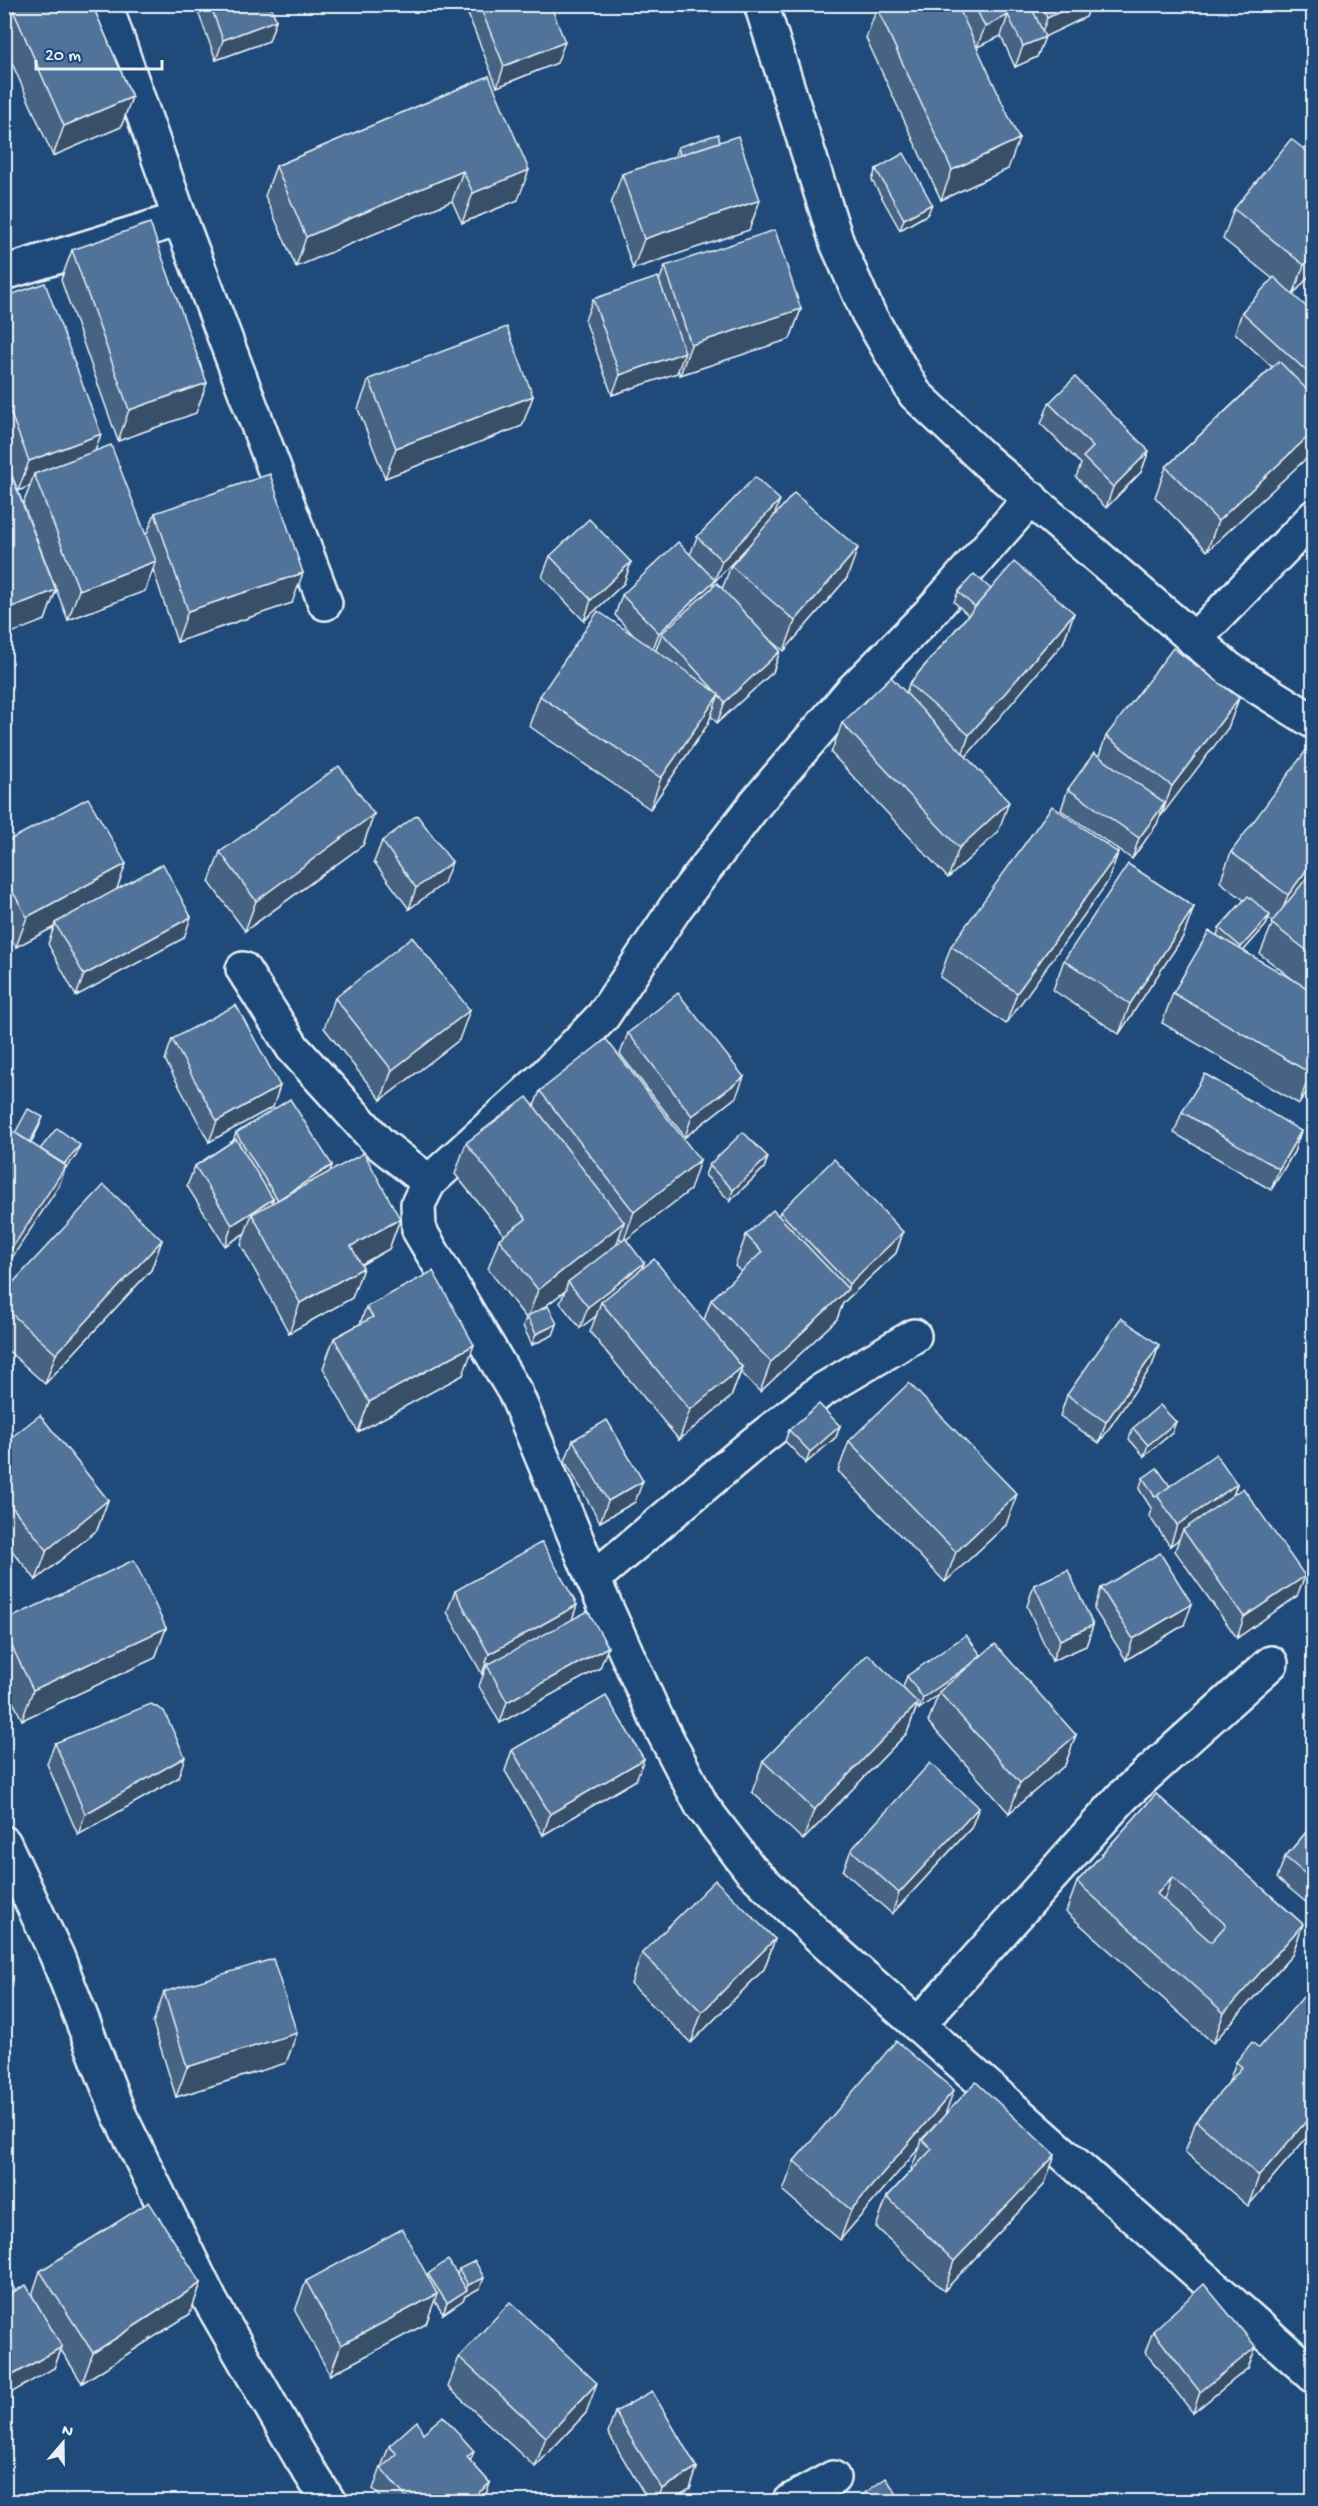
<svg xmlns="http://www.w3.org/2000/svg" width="1318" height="2506" viewBox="0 0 1318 2506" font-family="'Gochi Hand',sans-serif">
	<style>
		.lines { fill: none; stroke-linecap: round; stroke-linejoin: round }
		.street-casing { stroke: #e8f1f8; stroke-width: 38 }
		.street { stroke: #1f4a7a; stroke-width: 33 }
		.wall { fill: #466384; stroke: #e8f1f8; stroke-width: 1.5; fill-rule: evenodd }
		.shaded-wall { fill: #39506b; stroke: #e8f1f8; stroke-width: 1.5 }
		.building { fill: #517399; stroke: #e8f1f8; stroke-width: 1.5; fill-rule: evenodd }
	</style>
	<rect width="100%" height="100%" fill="#1f4a7a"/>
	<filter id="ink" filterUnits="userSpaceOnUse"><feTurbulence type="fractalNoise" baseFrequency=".0167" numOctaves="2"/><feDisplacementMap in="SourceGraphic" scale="12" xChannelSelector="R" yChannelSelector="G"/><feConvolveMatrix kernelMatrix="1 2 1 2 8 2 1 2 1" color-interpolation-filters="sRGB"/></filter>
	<g filter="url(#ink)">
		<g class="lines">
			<defs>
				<g id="street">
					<polyline points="105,4 180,219 325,603"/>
					<polyline points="761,4 837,243 868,313 915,394 986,461 1229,669 1314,722"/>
					<polyline points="4,273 180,219"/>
					<polyline points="1031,498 929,614 852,691 756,803 676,907 603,1016 544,1077 429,1182 418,1204 419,1230 516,1394 593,1579 656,1718 702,1806 750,1869 827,1944 1314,2376"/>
					<polyline points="1194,640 1314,517"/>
					<polyline points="243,969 293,1048 379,1143 429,1182"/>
					<polyline points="593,1579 752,1445 821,1391 914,1336"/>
					<polyline points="4,1843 57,1956 119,2114 211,2302 301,2458 329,2502"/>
					<polyline points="918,2025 1123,1796 1271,1663"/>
					<polyline points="789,2502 833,2478"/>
				</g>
			</defs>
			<use href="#street" class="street-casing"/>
			<use href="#street" class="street"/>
		</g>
		<g class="wall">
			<polygon points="4,4 92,4 132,97 121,127 53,156 4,45 4,34 6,30 4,31"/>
			<polygon points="195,4 270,4 276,20 269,41 216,60"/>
			<polygon points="464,4 550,4 557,63 497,87"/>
			<polygon points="687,4 717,4 716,7 689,13"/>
			<polygon points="885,4 1091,4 1086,17 1045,36 1037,57 1015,67 1001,36 977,47 1008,169 941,200 866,38 877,8"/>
			<polygon points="489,76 518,200 462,223 452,201 296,267 265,196 276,166"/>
			<polygon points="1314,132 1314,145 1310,142"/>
			<polygon points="720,142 760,200 749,230 633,269 611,204 622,174 674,157 678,147"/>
			<polygon points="1314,157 1314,270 1293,295 1309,310 1314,297 1314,451 1207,551 1155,497 1166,467 1272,367 1235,333 1242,312 1273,279 1223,239 1234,209"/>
			<polygon points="876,169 928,214 900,230 872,180"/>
			<polygon points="72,250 196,413 118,441 61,280"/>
			<polygon points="665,266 801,309 790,339 680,375 678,370 677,373 612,395 585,320 593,299 659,281"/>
			<polygon points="4,297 101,434 95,450 146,536 155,513 292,603 177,642 153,569 145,591 68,620 23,504 30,486 18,491 56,590 45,620 16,486 4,455"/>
			<polygon points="369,379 533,396 522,426 385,478 358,409"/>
			<polygon points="1049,403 1149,451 1141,472 1106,508 1076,477 1081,464 1041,424"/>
			<path d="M774,515L847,578L784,651L765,635L780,651L773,672L717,723L711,716L708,724L650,809L529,726L540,696L635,637L615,615L622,595L690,555L697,537ZM743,551L731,566L722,589L712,588L714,582Z"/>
			<polygon points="550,556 631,562 624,583 584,621 542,577"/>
			<polygon points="991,589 1074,613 1063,643 966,756 998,832 948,878 831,753 842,723 906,693 909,684 968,615 954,602 958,592"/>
			<polygon points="1239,698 1228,728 1160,816 1157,824 1132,859 1061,810 1068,789 1099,756 1106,736"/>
			<path d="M1314,748V1080L1299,1104L1162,1023L1173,993L1217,936L1219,928L1244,900L1220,882L1231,852ZM1269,919L1273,922L1260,954L1299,984L1243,951L1266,925Z"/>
			<polygon points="374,814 363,845 245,931 209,882 220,852"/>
			<polygon points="382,841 444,883 409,909 374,862"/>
			<polygon points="4,843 116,890 184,938 76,996 48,944 54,927 16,947 4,927"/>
			<polygon points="1118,853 1107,883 1006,1024 940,977 951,946"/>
			<polygon points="1194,907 1183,937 1119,1034 1053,990 1064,960"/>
			<polygon points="335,998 459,1040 381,1100 324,1028"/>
			<polygon points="628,1033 736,1097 685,1137 620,1054"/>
			<polygon points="172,1039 273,1107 209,1142 165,1060"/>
			<path d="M540,1091L690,1190L626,1239L643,1268L704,1320L711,1300L741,1272L735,1266L746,1235L778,1216L780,1212L903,1232L896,1253L843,1303L837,1319L760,1392L741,1372L731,1397L679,1440L590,1332L596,1316L580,1328L560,1303L565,1291L542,1309L557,1324L553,1335L532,1345L523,1326L526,1318L488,1269L499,1239L504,1235L455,1174L466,1143L534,1106ZM619,1237L622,1241L616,1245Z"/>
			<polygon points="1182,1112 1301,1131 1294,1152 1271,1190 1174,1133"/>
			<polygon points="236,1133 332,1165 330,1172 400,1219 389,1249 361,1265 363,1268 352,1298 289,1333 241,1245 245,1233 225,1246 187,1186 195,1166 233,1141"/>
			<polygon points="768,1157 764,1168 730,1201 705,1175 709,1165"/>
			<polygon points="162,1240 151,1270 45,1384 4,1347 4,1307"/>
			<polygon points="366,1307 463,1375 358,1432 323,1368 334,1338 360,1324"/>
			<polygon points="1159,1345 1152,1366 1099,1443 1060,1416 1067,1395"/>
			<polygon points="840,1426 836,1437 806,1463 785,1441 789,1430"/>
			<polygon points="1133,1428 1172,1433 1144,1456 1129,1439"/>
			<polygon points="573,1440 635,1502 600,1522 565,1461"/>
			<polygon points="849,1441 1006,1525 945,1582 838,1471"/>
			<polygon points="4,1443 108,1500 97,1530 36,1580 4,1541"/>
			<polygon points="1143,1478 1170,1486 1237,1484 1233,1495 1297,1596 1237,1638 1175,1551 1179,1539 1170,1546 1149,1516 1152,1507 1151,1508 1139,1489"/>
			<polygon points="1034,1585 1093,1625 1086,1646 1052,1661 1027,1606"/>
			<polygon points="1101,1588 1184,1625 1126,1660 1094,1609"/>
			<polygon points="455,1591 572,1619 600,1668 500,1723 479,1686 484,1673 482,1674 447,1612"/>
			<polygon points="4,1621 166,1628 155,1658 22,1720 4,1683"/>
			<polygon points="981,1655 1076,1735 1065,1765 1009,1813 928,1722 938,1695 919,1709 917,1706 907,1733 803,1840 752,1792 763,1761 906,1691 903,1687 907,1676"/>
			<polygon points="55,1743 178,1778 78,1835 47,1764"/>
			<polygon points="512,1750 636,1780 543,1835 505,1771"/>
			<polygon points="1156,1794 1303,1924 1292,1955 1213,2043 1066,1912 1077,1882"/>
			<polygon points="979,1807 971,1828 892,1914 843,1871 851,1850"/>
			<polygon points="1314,1823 1314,1909 1277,1878 1285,1857"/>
			<polygon points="775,1939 764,1969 691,2043 631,1984 642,1953"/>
			<polygon points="164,1992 297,2033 286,2063 176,2097 153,2023"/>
			<polygon points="1314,2006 1314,2129 1248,2206 1185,2152 1196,2121 1228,2084 1236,2062 1259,2048"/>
			<polygon points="944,2116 1055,2155 1044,2185 944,2291 876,2227 887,2197 912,2170 911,2169 920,2147 840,2240 783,2191 794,2161"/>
			<polygon points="459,2269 480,2288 465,2296 463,2300 443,2314 434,2300 426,2324 330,2375 295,2311 306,2281 427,2276 428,2274 457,2274"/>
			<polygon points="40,2271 201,2283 190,2314 82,2383 61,2350 54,2368 15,2291 32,2295"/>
			<polygon points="1153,2331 1248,2368 1193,2413 1145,2352"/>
			<polygon points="459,2357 586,2413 535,2467 448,2387"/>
			<polygon points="615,2412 697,2468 690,2489 668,2502 649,2502 608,2433"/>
			<polygon points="423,2433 474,2451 470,2461 490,2483 483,2502 385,2502 373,2489 389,2446"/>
		</g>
		<g class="shaded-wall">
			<polygon points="692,4 717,4 716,7 689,13"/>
			<polygon points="1076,4 1091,4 1086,17 1040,39 1045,37 1037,57 1015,67 1023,46 1040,39 1047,18"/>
			<polygon points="13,10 6,30 4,31 4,13"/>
			<polygon points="1008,15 1001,36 977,47 985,27"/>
			<polygon points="276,20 269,41 216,60 223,40"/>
			<polygon points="565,42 557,63 497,87 504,66"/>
			<polygon points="132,97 121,127 53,156 64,126"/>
			<polygon points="1019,139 1008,169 941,200 952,170"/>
			<polygon points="529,170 518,200 462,223 473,193"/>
			<polygon points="463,171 452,201 296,267 306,237"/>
			<polygon points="760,200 749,230 633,269 644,239"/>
			<polygon points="932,204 928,214 900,230 904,219"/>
			<polygon points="1314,254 1314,270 1293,295 1304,265"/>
			<polygon points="801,309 790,339 680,375 691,345"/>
			<polygon points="685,352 677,373 612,395 620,375"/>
			<polygon points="207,383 196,413 118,441 129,410"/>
			<polygon points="533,396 522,426 385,478 396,448"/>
			<polygon points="1314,431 1314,451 1207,551 1218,521"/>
			<polygon points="101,434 90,465 34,474 30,486 18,491 29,461"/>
			<polygon points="1149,451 1141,472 1106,508 1113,487"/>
			<polygon points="780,500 772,521 714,582 722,561"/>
			<polygon points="858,548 847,578 784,651 795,621"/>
			<polygon points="156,561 145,591 68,620 79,590"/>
			<polygon points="631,562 624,583 584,621 591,600"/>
			<polygon points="303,573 292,603 177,642 188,611"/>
			<polygon points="715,580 707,601 662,633 656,650 651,654 659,633"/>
			<polygon points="56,590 45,620 4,636 4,610"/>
			<polygon points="1074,613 1063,643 959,765 969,735"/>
			<polygon points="780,651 773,672 717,723 725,702"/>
			<polygon points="719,694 708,724 650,809 661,778"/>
			<polygon points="1239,698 1228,728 1161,816 1172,786"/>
			<polygon points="1009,802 998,832 948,878 959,848"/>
			<polygon points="1165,803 1157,824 1132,859 1139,838"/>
			<polygon points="374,814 363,845 245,931 256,901"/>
			<polygon points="1118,853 1107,883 1006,1024 1017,993"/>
			<polygon points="1314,860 1314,876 1277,925 1288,895"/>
			<polygon points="452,862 444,883 409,909 416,888"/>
			<polygon points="126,864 115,894 55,923 54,927 16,947 27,917"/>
			<polygon points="1194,907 1183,937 1119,1034 1130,1004"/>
			<polygon points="1270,915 1266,925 1237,958 1241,947"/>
			<polygon points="191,917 184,938 76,996 84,975"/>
			<polygon points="470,1010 459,1040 381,1100 392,1070"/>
			<polygon points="1314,1068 1314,1080 1299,1104 1310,1073"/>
			<polygon points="744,1077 736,1097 685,1137 692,1116"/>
			<polygon points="280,1086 273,1107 209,1142 217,1121"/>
			<polygon points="43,1117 39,1127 26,1153 30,1142"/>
			<polygon points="1301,1131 1294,1152 1271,1190 1279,1169"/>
			<polygon points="80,1145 76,1156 65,1169 59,1186 4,1270 5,1259 58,1172"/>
			<polygon points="768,1157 764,1168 730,1201 733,1190"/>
			<polygon points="700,1160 690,1190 623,1242 634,1212"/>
			<polygon points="332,1165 325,1186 278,1200"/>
			<polygon points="273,1199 266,1220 252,1214 245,1233 225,1246 232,1225"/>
			<polygon points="400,1219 389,1249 340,1276 351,1246"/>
			<polygon points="624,1222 614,1253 568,1282 565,1291 527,1320 538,1290"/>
			<polygon points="903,1232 896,1253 843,1303 837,1319 760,1392 771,1362 847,1290 849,1284"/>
			<polygon points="162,1240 151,1270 45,1384 56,1354"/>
			<polygon points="644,1263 637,1284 601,1302 596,1316 580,1328 588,1307"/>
			<polygon points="363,1268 352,1298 289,1333 300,1303"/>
			<polygon points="557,1324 553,1335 532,1345 536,1334"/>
			<polygon points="474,1345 463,1375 358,1432 369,1402"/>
			<polygon points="1159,1345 1152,1366 1099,1443 1106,1422"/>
			<polygon points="742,1367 731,1397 679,1440 690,1410"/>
			<polygon points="1176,1422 1172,1433 1144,1456 1148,1445"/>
			<polygon points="840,1426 836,1437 806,1463 810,1452"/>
			<polygon points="643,1481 635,1502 600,1522 608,1501"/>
			<polygon points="1237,1484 1230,1504 1183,1530 1179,1539 1170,1546 1177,1525"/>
			<polygon points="1017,1494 1006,1525 945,1582 956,1552"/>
			<polygon points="108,1500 97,1530 36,1580 47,1550"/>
			<polygon points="1305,1576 1297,1596 1237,1638 1244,1617"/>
			<polygon points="1192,1604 1184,1625 1126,1660 1133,1639"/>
			<polygon points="577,1605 570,1626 487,1665 484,1673 482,1674 489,1654"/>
			<polygon points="1093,1625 1086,1646 1052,1661 1060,1640"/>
			<polygon points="166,1628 155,1658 22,1720 33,1690"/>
			<polygon points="608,1647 600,1668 500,1723 507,1702"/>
			<polygon points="982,1657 939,1692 938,1695 919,1709 923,1698"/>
			<polygon points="918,1703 907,1733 803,1840 814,1810"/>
			<polygon points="1076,1735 1065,1765 1009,1813 1020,1783"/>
			<polygon points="185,1757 178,1778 78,1835 85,1814"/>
			<polygon points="644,1759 636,1780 543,1835 550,1814"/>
			<polygon points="979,1807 971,1828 892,1914 899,1893"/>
			<polygon points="1172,1877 1161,1908 1157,1894"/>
			<polygon points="1303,1924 1292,1955 1213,2043 1224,2013"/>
			<polygon points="775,1939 764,1969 691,2043 702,2012"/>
			<polygon points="297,2033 286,2063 176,2097 187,2067"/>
			<polygon points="954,2090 943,2120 922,2139 920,2147 840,2240 851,2210"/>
			<polygon points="1314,2112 1314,2129 1248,2206 1259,2176"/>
			<polygon points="1055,2155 1044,2185 944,2291 954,2261"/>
			<polygon points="484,2278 480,2288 465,2296 463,2300 443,2314 447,2303 466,2290 468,2285"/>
			<polygon points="201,2283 190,2314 82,2383 93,2353"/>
			<polygon points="437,2294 426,2324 330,2375 341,2345"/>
			<polygon points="62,2347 54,2368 4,2397 4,2380"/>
			<polygon points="1256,2347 1248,2368 1193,2413 1200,2392"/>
			<polygon points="597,2383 586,2413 535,2467 546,2437"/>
			<polygon points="474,2451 466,2472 467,2457"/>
			<polygon points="697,2468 690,2489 668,2502 657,2502 662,2489"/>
			<polygon points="490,2483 483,2502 468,2502"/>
		</g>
		<g class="building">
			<polygon points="4,4 25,4 4,13"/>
			<polygon points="26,4 92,4 132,97 64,126 13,10"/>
			<polygon points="210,4 270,4 276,20 223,40"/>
			<polygon points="479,4 550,4 565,42 504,66"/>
			<polygon points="885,4 957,4 1019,139 952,170 877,8"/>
			<polygon points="974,4 1030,4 1045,37 1023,46 1008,15 985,27"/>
			<polygon points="1041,4 1076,4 1047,18"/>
			<polygon points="489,76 529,170 473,193 463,171 306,237 276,166"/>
			<polygon points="718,134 720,142 680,155 678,147"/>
			<polygon points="738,136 760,200 644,239 622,174"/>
			<polygon points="1291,139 1314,157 1314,254 1304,265 1234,209"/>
			<polygon points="904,153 932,204 904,219 876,169"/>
			<polygon points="150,223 207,383 129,410 72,250"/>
			<polygon points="775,230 801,309 691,345 665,266"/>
			<polygon points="658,277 685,352 620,375 593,299"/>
			<polygon points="1274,277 1314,314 1314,378 1242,312"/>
			<polygon points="45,283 101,434 29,461 4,396 4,297"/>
			<polygon points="507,327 533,396 396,448 369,379"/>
			<polygon points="1279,361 1314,397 1314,431 1218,521 1166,467"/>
			<polygon points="1075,377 1149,451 1113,487 1083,457 1093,447 1049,403"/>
			<polygon points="111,445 156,561 79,590 34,474"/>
			<polygon points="7,464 56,590 4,610 4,465"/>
			<polygon points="270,474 303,573 188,611 155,513"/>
			<polygon points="755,477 780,500 722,561 697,537"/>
			<polygon points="794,493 858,548 795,621 731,566"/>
			<polygon points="589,519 631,562 591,600 550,556"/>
			<polygon points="678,542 715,580 659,633 622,595"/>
			<polygon points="1014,562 1074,613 969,735 909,684"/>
			<polygon points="974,574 991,589 975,607 958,592"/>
			<polygon points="717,583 780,651 725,702 662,633"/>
			<polygon points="598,611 719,694 661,778 540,696"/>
			<polygon points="1173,648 1239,698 1172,786 1106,736"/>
			<polygon points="891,677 1009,802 959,848 842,723"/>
			<polygon points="1310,745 1314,748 1314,860 1288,895 1231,852"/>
			<polygon points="1094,753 1165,803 1139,838 1068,789"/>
			<polygon points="339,766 374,814 256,901 220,852"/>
			<polygon points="88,798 126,864 27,917 4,876 4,843"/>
			<polygon points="1052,806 1118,853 1017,993 951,946"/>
			<polygon points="417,815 452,862 416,888 382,841"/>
			<polygon points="163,864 191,917 84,975 55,923"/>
			<polygon points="1128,864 1194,907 1130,1004 1064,960"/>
			<polygon points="1313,870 1314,871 1314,956 1271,923"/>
			<polygon points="1248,896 1270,915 1241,947 1219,928"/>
			<polygon points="1209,931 1314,992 1314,1068 1310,1073 1173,993"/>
			<polygon points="412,937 470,1010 392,1070 335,998"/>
			<polygon points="678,993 744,1077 692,1116 628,1033"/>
			<polygon points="236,1005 280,1086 217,1121 172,1039"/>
			<polygon points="606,1039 700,1160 634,1212 540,1091"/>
			<polygon points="1205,1074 1301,1131 1279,1169 1182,1112"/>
			<polygon points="527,1097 624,1222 538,1290 499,1239 526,1219 466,1143"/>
			<polygon points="290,1099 332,1165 278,1200 236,1133"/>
			<polygon points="28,1109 43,1117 30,1142 15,1133"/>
			<polygon points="57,1128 80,1145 64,1164 40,1149"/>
			<polygon points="14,1132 66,1166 5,1259 4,1259 4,1146"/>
			<polygon points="743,1132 768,1157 733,1190 709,1165"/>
			<polygon points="236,1139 273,1199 232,1225 195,1166"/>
			<polygon points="364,1153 400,1219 351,1246 363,1268 300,1303 252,1214"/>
			<polygon points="834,1159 903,1232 849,1284 780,1212"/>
			<polygon points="104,1185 162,1240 56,1354 4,1307 4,1292"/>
			<polygon points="773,1210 848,1289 771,1362 711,1300 762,1252 746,1235"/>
			<polygon points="625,1238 644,1263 588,1307 568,1282"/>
			<polygon points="654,1259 742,1367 690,1410 601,1302"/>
			<polygon points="433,1271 474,1345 369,1402 334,1338 373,1317 366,1307"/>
			<polygon points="548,1306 557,1324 536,1334 527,1316"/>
			<polygon points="1121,1318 1159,1345 1106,1422 1067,1395"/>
			<polygon points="909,1383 1017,1494 956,1552 849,1441"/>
			<polygon points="819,1404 840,1426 810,1452 789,1430"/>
			<polygon points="1160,1405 1176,1422 1148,1445 1133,1428"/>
			<polygon points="40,1415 108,1500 47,1550 4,1497 4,1443"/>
			<polygon points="607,1420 643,1481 608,1501 573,1440"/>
			<polygon points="1216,1454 1237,1484 1177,1525 1157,1495"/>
			<polygon points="1157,1468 1170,1486 1155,1497 1143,1478"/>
			<polygon points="1243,1488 1305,1576 1244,1617 1183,1530"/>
			<polygon points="542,1542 577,1605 489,1654 455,1591"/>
			<polygon points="1160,1553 1192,1604 1133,1639 1101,1588"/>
			<polygon points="134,1560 166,1628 33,1690 4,1630 4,1621"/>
			<polygon points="1068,1570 1093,1625 1060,1640 1034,1585"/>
			<polygon points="588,1611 608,1647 507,1702 487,1665"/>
			<polygon points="966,1635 981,1655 971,1664 923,1698 907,1676"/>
			<polygon points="995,1644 1076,1735 1020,1783 939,1692"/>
			<polygon points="868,1654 918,1703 814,1810 763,1761"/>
			<polygon points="606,1696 644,1759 550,1814 512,1750"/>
			<polygon points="151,1704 164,1711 185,1757 85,1814 55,1743"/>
			<polygon points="930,1763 979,1807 899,1893 851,1850"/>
			<path d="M1156,1794L1303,1924L1224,2013L1077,1882ZM1172,1877L1226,1925L1211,1942L1157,1894Z"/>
			<polygon points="1314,1823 1314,1881 1285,1857"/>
			<polygon points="715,1880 775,1939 702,2012 642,1953"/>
			<polygon points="273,1959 297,2033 187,2067 164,1992"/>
			<polygon points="1303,1997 1314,2006 1314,2112 1259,2176 1196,2121 1242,2067 1236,2062 1252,2042 1259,2048"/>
			<polygon points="896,2041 954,2090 851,2210 794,2161"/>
			<polygon points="976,2082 1055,2155 954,2261 887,2197 932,2149 922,2139"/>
			<polygon points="149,2202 201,2283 93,2353 40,2271"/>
			<polygon points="402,2229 437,2294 341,2345 306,2281"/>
			<polygon points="448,2260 467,2290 447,2303 428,2274"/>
			<polygon points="475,2261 484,2278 468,2285 459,2269"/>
			<polygon points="8,2275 15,2291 4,2297 4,2277"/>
			<polygon points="1204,2284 1256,2347 1200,2392 1153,2331"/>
			<polygon points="26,2285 62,2347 4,2380 4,2297"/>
			<polygon points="510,2302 597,2383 546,2437 459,2357"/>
			<polygon points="652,2391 697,2468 662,2489 615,2412"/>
			<polygon points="443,2416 474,2451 467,2457 490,2483 468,2502 410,2502 381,2468 397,2454 389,2446 417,2421 423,2433"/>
			<polygon points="886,2478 902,2502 852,2502"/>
		</g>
	</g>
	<rect width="1318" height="2506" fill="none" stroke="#1f4a7a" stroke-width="24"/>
	<rect x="12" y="12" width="1294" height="2482" fill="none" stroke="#e8f1f8" stroke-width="2" filter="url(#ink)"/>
	<g transform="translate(63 2443) rotate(20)" stroke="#1f4a7a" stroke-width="4.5" paint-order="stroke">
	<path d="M0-4.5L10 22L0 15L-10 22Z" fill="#e8f1f8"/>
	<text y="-9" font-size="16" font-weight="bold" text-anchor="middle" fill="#e8f1f8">N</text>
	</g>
	<path d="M36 60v9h126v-9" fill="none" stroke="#e8f1f8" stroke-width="3"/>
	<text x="45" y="60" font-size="18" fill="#e8f1f8" stroke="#1f4a7a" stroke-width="4.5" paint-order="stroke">20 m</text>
</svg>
